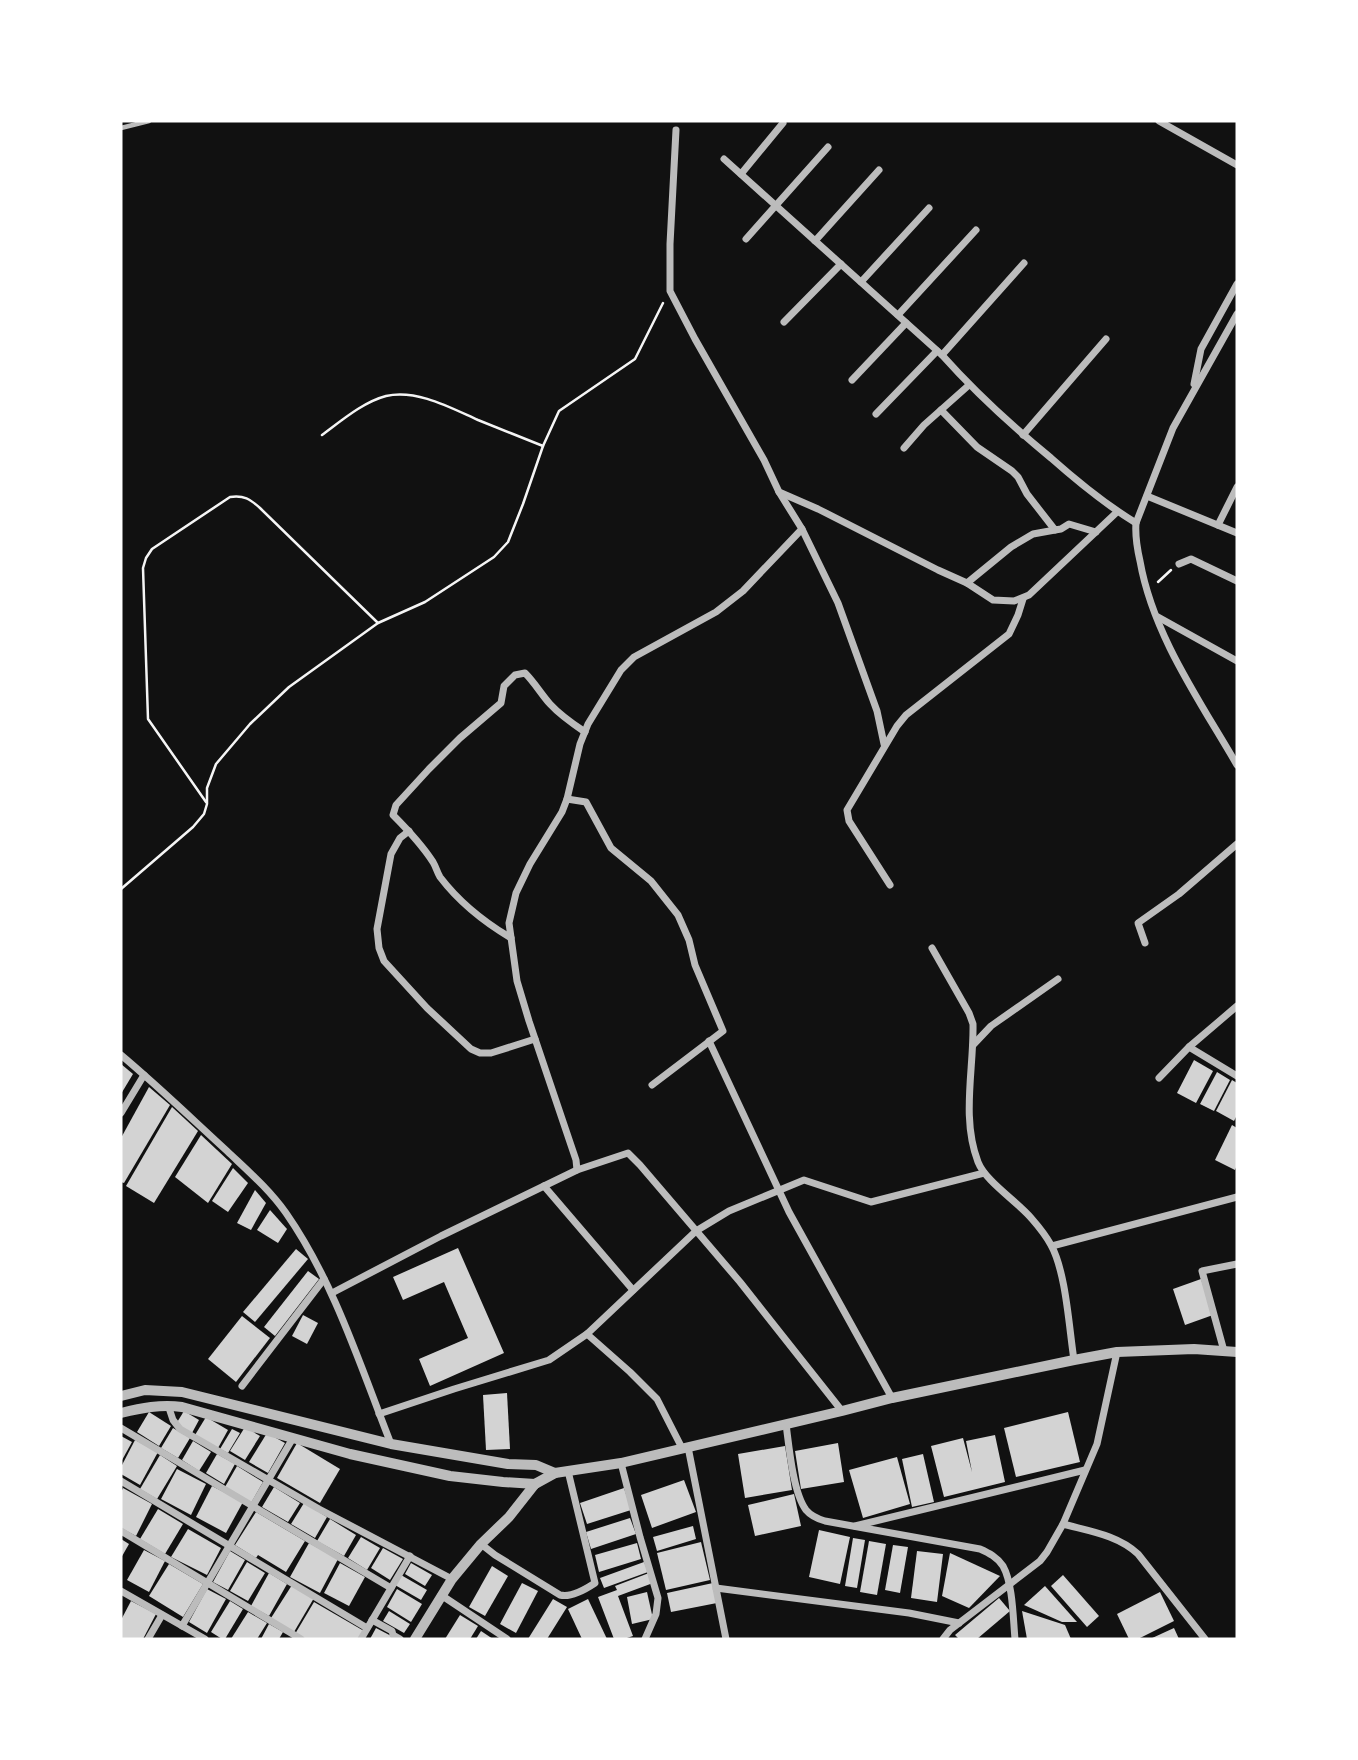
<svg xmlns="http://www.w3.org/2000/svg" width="1358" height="1760" viewBox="0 0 1358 1760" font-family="'Work Sans',sans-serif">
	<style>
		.building { fill: #d3d3d3 }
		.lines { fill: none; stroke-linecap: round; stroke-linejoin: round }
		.path { stroke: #f5f5f5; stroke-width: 2.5 }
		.service { stroke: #bcbcbc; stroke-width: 4.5 }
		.minor { stroke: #bcbcbc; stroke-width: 7 }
		.tertiary { stroke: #bcbcbc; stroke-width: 10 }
	</style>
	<rect width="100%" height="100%" fill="#111"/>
	<g class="building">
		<polygon points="1194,1060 1213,1071 1196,1103 1177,1093"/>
		<polygon points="121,1064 133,1074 121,1094"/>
		<polygon points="1217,1072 1230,1080 1214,1111 1200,1104"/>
		<polygon points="1232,1080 1237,1083 1237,1115 1234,1121 1216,1111"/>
		<polygon points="149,1087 170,1105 124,1183 121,1182 121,1138"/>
		<polygon points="172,1107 198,1131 154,1203 126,1186"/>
		<polygon points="1232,1125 1237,1128 1237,1165 1235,1170 1215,1160"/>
		<polygon points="201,1135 232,1164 208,1203 175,1177"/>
		<polygon points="233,1168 248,1183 228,1212 212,1201"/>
		<polygon points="255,1190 266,1203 251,1230 237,1223"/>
		<polygon points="270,1210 287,1229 278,1243 257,1230"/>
		<polygon points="458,1248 504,1353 430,1386 419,1359 468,1338 444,1282 403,1300 393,1277"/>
		<polygon points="296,1249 308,1259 255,1322 243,1312"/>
		<polygon points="308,1271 319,1279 275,1336 264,1327"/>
		<polygon points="1201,1279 1213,1315 1185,1325 1173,1289"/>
		<polygon points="303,1315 318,1323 307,1344 292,1336"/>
		<polygon points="242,1316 270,1338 236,1382 208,1359"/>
		<polygon points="507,1393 510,1449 486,1450 483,1395"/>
		<polygon points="184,1411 199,1420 192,1433 176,1424"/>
		<polygon points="149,1412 171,1426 159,1446 137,1432"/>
		<polygon points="1068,1412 1080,1462 1016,1477 1004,1428"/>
		<polygon points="206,1417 228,1430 218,1448 195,1435"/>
		<polygon points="245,1427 260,1436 245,1460 230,1451"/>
		<polygon points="173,1428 190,1438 178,1458 161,1448"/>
		<polygon points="232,1429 240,1433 228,1453 220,1449"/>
		<polygon points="267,1433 285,1443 268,1473 249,1462"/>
		<polygon points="995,1435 1005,1482 944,1497 931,1446 963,1438 972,1472 966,1441"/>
		<polygon points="121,1436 132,1442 121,1462"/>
		<polygon points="135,1440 158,1452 140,1485 121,1474 121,1467"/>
		<polygon points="193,1441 211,1452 199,1471 182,1460"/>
		<polygon points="297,1443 340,1469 320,1503 277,1478"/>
		<polygon points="838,1443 844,1482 801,1489 795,1451"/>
		<polygon points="785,1446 792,1490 745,1498 738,1454"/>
		<polygon points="217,1454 235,1464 224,1484 206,1473"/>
		<polygon points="923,1454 934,1502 912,1507 902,1459"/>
		<polygon points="160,1455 177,1466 157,1499 140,1489"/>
		<polygon points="897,1457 910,1504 863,1518 849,1470"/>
		<polygon points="237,1466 263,1482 251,1503 225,1487"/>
		<polygon points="177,1469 206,1484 191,1515 161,1499"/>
		<polygon points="684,1480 696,1512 652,1528 641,1495"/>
		<polygon points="212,1486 243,1502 226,1533 196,1517"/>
		<polygon points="274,1487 300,1503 288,1522 262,1507"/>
		<polygon points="123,1488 152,1504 136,1536 121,1528 121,1493"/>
		<polygon points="624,1488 631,1510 587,1524 580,1503"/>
		<polygon points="794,1494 801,1526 755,1536 748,1505"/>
		<polygon points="304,1503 327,1517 315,1538 291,1524"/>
		<polygon points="158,1509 183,1524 165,1554 140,1539"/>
		<polygon points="256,1512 305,1541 286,1572 258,1555 256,1558 235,1545"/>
		<polygon points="630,1518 636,1534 591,1549 586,1532"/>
		<polygon points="330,1519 356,1535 344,1556 317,1541"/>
		<polygon points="693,1526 696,1539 657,1551 653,1537"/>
		<polygon points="188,1529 221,1548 207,1575 171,1557"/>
		<polygon points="819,1530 850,1537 840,1584 809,1577"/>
		<polygon points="361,1537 380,1548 367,1570 348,1558"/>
		<polygon points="853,1538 865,1540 857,1588 845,1586"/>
		<polygon points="121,1539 129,1544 121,1558"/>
		<polygon points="869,1541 886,1544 877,1595 860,1592"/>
		<polygon points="701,1542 710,1580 666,1590 657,1553"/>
		<polygon points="309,1543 338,1559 320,1593 290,1577"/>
		<polygon points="637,1543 641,1559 599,1572 595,1555"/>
		<polygon points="893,1545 908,1547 900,1593 885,1590"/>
		<polygon points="383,1548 403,1559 390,1580 371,1568"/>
		<polygon points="144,1550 165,1561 149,1592 127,1580"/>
		<polygon points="230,1551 245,1560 228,1590 213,1582"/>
		<polygon points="917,1551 943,1554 937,1602 911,1598"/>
		<polygon points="950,1553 1000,1576 969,1608 942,1596"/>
		<polygon points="247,1562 265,1573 248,1601 230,1591"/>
		<polygon points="644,1562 648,1572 604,1588 600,1578"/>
		<polygon points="340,1563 365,1577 349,1606 324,1593"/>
		<polygon points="411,1563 432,1575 425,1586 405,1574"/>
		<polygon points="169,1564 203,1584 183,1617 149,1596"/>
		<polygon points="492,1566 508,1576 485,1616 469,1607"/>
		<polygon points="269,1573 287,1584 269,1616 251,1606"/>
		<polygon points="649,1573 653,1583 618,1596 633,1636 624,1639 614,1639 598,1597 617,1590 615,1586"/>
		<polygon points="401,1575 427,1590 421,1600 395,1585"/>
		<polygon points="1063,1575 1099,1616 1087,1627 1051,1586"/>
		<polygon points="522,1583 538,1591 516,1633 500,1624"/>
		<polygon points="713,1583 717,1603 671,1612 667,1593"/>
		<polygon points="292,1585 314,1598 294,1632 271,1618"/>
		<polygon points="1045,1586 1077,1622 1062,1622 1024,1605"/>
		<polygon points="207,1589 226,1599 207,1633 189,1622"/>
		<polygon points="397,1589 422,1604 411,1622 387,1607"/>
		<polygon points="647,1592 653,1619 632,1624 627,1597"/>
		<polygon points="1160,1592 1174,1621 1138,1639 1129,1639 1117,1614"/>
		<polygon points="999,1598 1010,1611 977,1639 959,1639 955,1635"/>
		<polygon points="553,1599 567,1607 547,1639 528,1639"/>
		<polygon points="588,1599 607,1639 582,1639 568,1609"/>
		<polygon points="131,1601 156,1614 143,1639 121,1638 121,1620"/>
		<polygon points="230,1601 243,1609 225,1639 222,1639 211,1632"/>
		<polygon points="314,1602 364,1631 359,1639 304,1639 295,1634"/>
		<polygon points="389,1611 410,1624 404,1633 383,1621"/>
		<polygon points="1022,1611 1065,1625 1071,1639 1027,1639"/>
		<polygon points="248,1612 267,1623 257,1639 231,1639"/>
		<polygon points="460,1615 478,1626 470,1639 445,1639"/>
		<polygon points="269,1624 283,1632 279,1639 261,1639"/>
		<polygon points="376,1628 397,1639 370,1639"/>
		<polygon points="1174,1628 1179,1639 1150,1639"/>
		<polygon points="481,1631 493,1639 476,1639"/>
	</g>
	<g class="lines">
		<g class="path">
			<path d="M322,435C341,421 363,402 386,396C417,389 451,408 478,420C500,429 521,437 543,446"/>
			<polyline points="1158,582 1171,570"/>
			<path d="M206,802L148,719L143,568L146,558L152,549L230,497C244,495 250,499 260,508L378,623"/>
			<polyline points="121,889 193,827 204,814 207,804 207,788 216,764 250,724 289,687 378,623 425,602 494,557 508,542 523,504 543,446 559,411 635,359 663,303"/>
		</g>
		<polyline class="service" points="121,128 149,121"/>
		<g class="minor">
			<polyline points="1159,121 1237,165"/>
			<polyline points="676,130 670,244 670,291 695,339 764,460 779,492 818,509 938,570 967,583 993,600 1014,601 1029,595 1117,512"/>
			<path d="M724,159L942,355C975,392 1012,426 1051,458C1078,482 1105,504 1136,523"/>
			<polyline points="741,174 783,123"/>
			<polyline points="746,239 828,147"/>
			<polyline points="815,241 879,170"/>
			<polyline points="861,282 929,208"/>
			<path d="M1237,314L1173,428L1136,523C1135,536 1137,548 1140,561C1153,635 1200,701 1237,765"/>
			<polyline points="898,315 976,230"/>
			<polyline points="784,322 841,264"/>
			<polyline points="942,355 1024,263"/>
			<polyline points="852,380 906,323"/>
			<polyline points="1194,384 1201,349 1237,284"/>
			<polyline points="941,410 977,447 1012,471 1018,477 1027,494 1055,530 1061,529 1069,524 1096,532"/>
			<polyline points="876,414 937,351"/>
			<polyline points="1023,435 1106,339"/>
			<polyline points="904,448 924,425 969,385"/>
			<polyline points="779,492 802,529 743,591 716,612 634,657 621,670 588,724 580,744 567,799 562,812 530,864 516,893 509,923 517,981 529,1021 576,1160 577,1170 628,1153 640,1165 740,1282 842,1411"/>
			<polyline points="1147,496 1237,533"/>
			<polyline points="1218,525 1237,487"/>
			<polyline points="802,529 838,603 877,711 884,744"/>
			<polyline points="1179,564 1191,559 1237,581"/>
			<polyline points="967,583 1011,547 1033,534 1055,530"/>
			<polyline points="1158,617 1237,661"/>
			<polyline points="567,799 586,802 611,848 651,881 678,915 689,940 695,965 723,1031 652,1085"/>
			<polyline points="409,831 400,838 391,854 377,929 379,948 384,961 427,1008 471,1049 480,1053 491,1053 535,1039"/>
			<polyline points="890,885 849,821 847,810 897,726 906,715 1009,634 1018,615 1023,599"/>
			<path d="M511,938C484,922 459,902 440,877C437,872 436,867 433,862C422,845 407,829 393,815L396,805L429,769L460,738L501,703L504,686L515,675L525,673C535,683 541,694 550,704C560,715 573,724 585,732"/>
			<polyline points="1145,943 1138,923 1179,894 1237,844"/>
			<path d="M932,948L969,1013L973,1024C974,1069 961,1118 978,1162C986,1182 1017,1201 1032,1219C1039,1227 1046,1236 1051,1245C1066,1272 1069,1328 1074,1360"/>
			<polyline points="709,1041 789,1212 892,1398"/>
			<polyline points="973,1045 991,1026 1058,979"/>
			<polyline points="1189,1047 1237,1076"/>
			<path d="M121,1055C158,1086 192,1119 227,1151C248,1171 269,1189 286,1213C334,1282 360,1365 391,1444"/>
			<polyline points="1159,1078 1189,1047 1237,1006"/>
			<polyline points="121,1113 144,1075"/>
			<polyline points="544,1186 633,1290"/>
			<polyline points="1052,1246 1237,1197"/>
			<polyline points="332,1293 441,1236 577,1170"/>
			<polyline points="587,1334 630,1372 657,1399 682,1448"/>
			<polyline points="1224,1351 1202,1271 1237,1264"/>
			<polyline points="242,1386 324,1279"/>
			<polyline points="168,1405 173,1420 180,1429 319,1509 452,1579"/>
			<polyline points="379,1414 454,1389 549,1360 587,1334 696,1231 729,1211 804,1180 871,1202 984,1173"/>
			<path d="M786,1424C789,1446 793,1493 806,1510C811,1516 818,1519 825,1521L980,1549C989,1553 997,1557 1003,1566C1013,1584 1013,1618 1015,1639"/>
			<polyline points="121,1428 391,1588"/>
			<polyline points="688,1447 726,1639"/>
			<polyline points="621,1463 640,1537 658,1598 656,1614 645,1639"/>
			<polyline points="121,1481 367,1628"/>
			<path d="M1063,1524C1089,1531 1118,1535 1138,1554L1205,1639"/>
			<polyline points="855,1526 1085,1470"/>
			<polyline points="121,1531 301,1639"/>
			<path d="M481,1544L495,1555L560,1595C571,1598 586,1589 595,1583L568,1471"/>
			<polyline points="716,1588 909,1613 959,1623"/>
			<polyline points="121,1591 205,1639"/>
			<polyline points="441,1595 507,1639"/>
			<polyline points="372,1620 392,1631 393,1635 400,1639"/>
			<polyline points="182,1626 293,1438"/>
			<polyline points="148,1639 162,1615"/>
			<polyline points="361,1639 410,1556"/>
			<polyline points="943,1639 950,1630 1040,1561 1047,1552 1063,1524 1097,1444 1117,1352"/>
		</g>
		<g class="tertiary">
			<polyline points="121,1396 145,1390 182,1392 391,1444 508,1464 536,1465 555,1473"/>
			<path d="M121,1413C141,1408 161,1404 182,1407L350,1454L450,1476L503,1482L535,1484L555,1473L621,1463L842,1411L892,1398L1074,1360L1117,1352L1194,1349L1237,1352"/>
			<polyline points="415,1639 452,1579 481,1544 509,1517 535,1484"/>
		</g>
	</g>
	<rect width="1358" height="1760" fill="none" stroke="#ffffff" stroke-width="245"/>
</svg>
